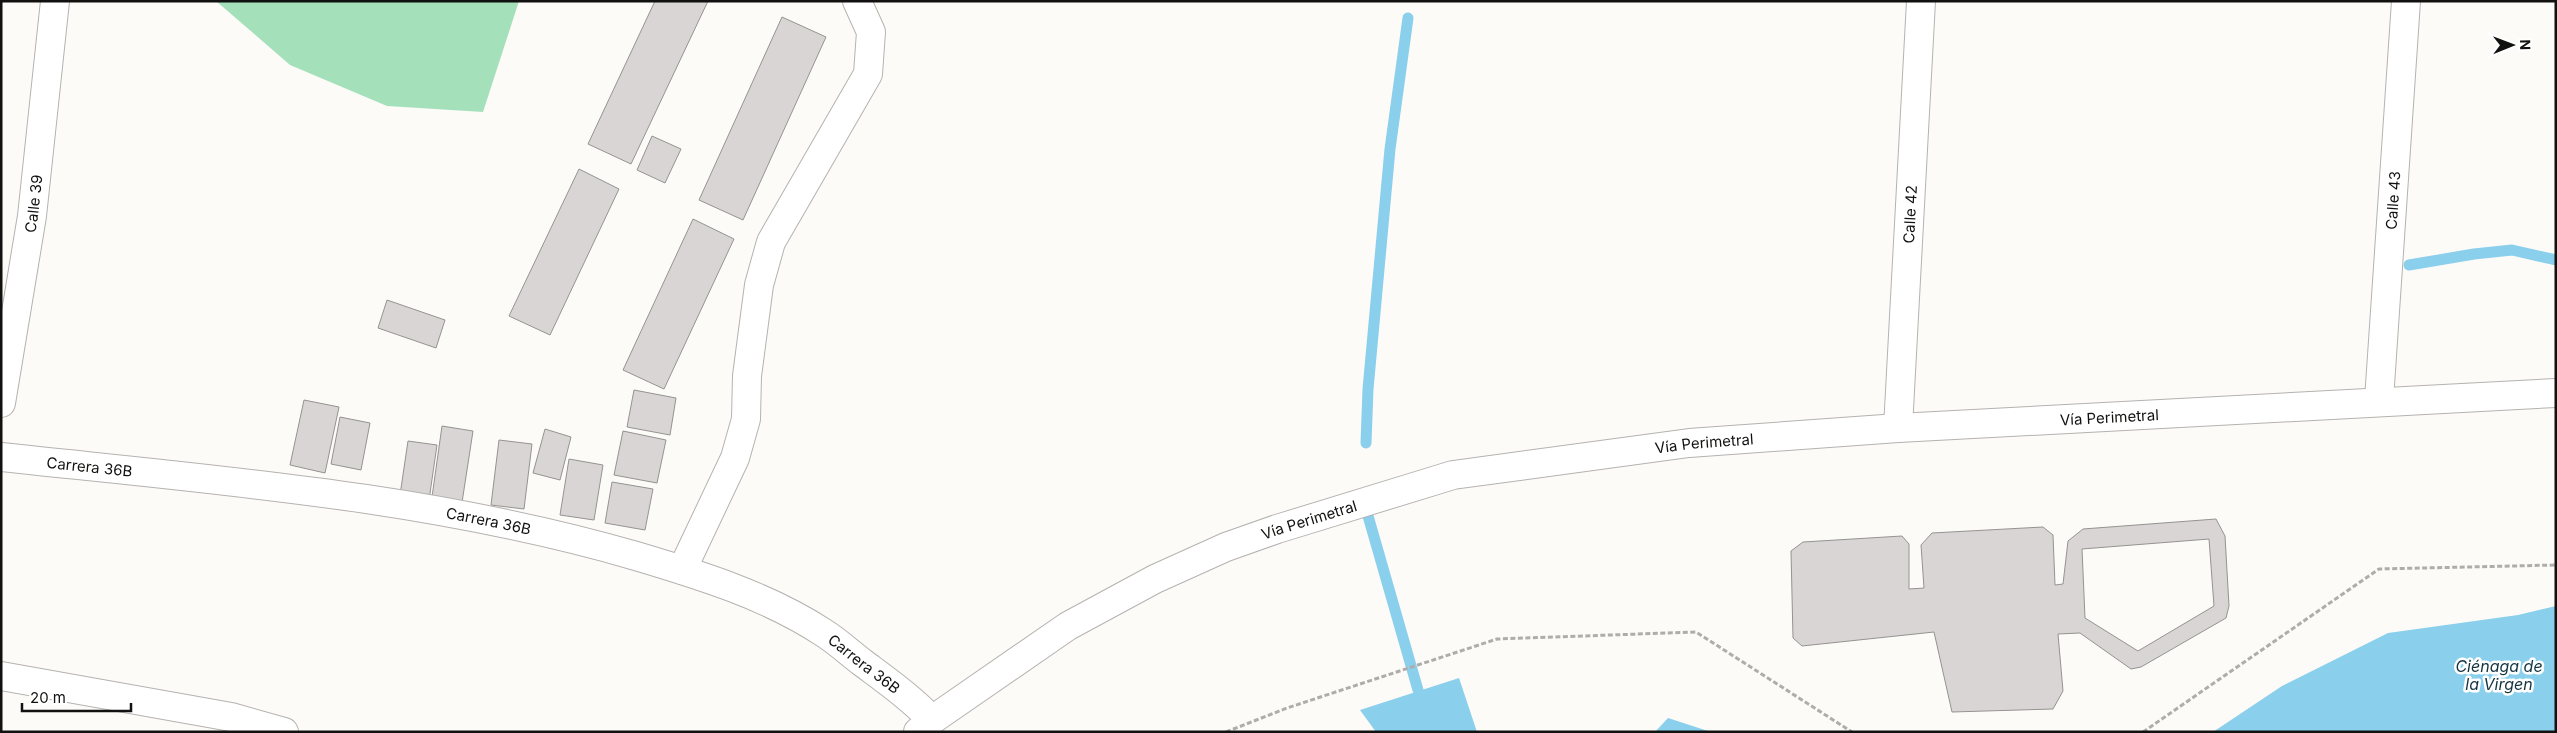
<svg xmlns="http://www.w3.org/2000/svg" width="2557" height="733" viewBox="0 0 2557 733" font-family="Inter,sans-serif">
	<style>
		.green { fill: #a4e0ba }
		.water { fill: #8acfec }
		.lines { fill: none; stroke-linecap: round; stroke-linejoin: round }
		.stream { stroke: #8acfec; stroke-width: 11 }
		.building { fill: #d9d5d4; stroke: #959391; fill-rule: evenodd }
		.minor-casing { stroke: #b5b2b0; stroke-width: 30 }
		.path { stroke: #afadab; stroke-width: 3; stroke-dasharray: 5 2.5; stroke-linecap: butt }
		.minor { stroke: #fff; stroke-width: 28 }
		.labels { text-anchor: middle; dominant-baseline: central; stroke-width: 5; stroke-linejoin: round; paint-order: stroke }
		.street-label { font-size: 15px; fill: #111110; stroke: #fff }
		.water-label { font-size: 16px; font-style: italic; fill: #133441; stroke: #fff }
	</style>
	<rect width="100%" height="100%" fill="#fdfbf8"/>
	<polygon class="green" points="216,1 519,1 483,112 387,106 290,65"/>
	<g class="water">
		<polygon points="2556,606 2556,732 2213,732 2282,686 2388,633 2518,615"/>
		<polygon points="1459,678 1477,732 1376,732 1360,710"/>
		<polygon points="1668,718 1711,732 1655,732"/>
	</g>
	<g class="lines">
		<g class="stream">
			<polyline points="2409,265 2474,254 2512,250 2556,260"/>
			<polyline points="1366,443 1368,389 1390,149 1408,18"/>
			<polyline points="1364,502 1418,690"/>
		</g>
	</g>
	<g class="building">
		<polygon points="655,1 708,1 631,164 588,144"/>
		<polygon points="782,17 826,37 743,220 699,200"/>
		<polygon points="652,136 681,149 665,183 637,170"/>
		<polygon points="579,169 619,189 550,335 509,316"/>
		<polygon points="693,219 734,239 664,389 623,370"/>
		<polygon points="387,300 445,320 436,348 378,328"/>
		<polygon points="634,390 676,398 670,435 627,427"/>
		<polygon points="304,400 339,407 325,473 290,465"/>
		<polygon points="340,417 370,423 361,470 331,464"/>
		<polygon points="442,426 473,431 461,509 431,504"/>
		<polygon points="545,429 571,437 560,480 533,473"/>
		<polygon points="623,431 666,440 657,483 614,475"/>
		<polygon points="499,440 532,444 524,509 491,505"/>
		<polygon points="408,441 437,445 429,500 400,495"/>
		<polygon points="569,459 603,465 594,520 560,515"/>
		<polygon points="612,482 653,489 645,530 605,523"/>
		<path d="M2216,519L2225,536L2229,606L2226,618L2141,667L2131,669L2080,633L2058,634L2063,691L2053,709L1952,712L1934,632L1802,646L1793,638L1791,551L1803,542L1902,536L1909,544V589L1924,588L1921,545L1932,533L2043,527L2053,535L2055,585L2063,584L2068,541L2083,529ZM2209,539L2214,606L2138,651L2085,618L2082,549Z"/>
	</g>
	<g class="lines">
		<defs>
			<g id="minor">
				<path id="s1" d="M2379,400L2406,1"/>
				<path id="s2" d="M1,403L32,216L55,1"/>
				<path id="s3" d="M1898,428L1921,1"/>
				<path id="s4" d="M1,457C214,480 430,496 636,556C700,575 768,596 824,633C838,642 850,653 863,663C887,681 911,698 932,720"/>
				<polyline points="682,570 735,458 746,419 747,376 759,285 771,242 868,74 871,32 857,1"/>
				<polyline points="1,676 231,717 284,732"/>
				<path id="s5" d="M918,732L932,720L1068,626L1155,579L1226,547L1277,529L1453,475L1689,443L1898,428L2556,393"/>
			</g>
		</defs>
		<use href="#minor" class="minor-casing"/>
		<g class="path">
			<polyline points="1226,732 1287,708 1497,639 1696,632 1852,732"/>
			<polyline points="2143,732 2379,569 2556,565"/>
		</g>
		<use href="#minor" class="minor"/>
	</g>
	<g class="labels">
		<g class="street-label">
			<text stroke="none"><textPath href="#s1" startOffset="200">Calle 43</textPath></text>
			<text stroke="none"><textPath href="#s2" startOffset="202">Calle 39</textPath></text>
			<text stroke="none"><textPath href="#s3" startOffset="214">Calle 42</textPath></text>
			<text stroke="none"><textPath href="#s5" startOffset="1258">Vía Perimetral</textPath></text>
			<text stroke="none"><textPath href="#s5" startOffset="852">Vía Perimetral</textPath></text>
			<text stroke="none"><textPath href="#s4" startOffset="89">Carrera 36B</textPath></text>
			<text stroke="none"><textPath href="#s4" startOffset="492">Carrera 36B</textPath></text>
			<text stroke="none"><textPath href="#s5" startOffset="448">Vía Perimetral</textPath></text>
			<text stroke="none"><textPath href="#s4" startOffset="898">Carrera 36B</textPath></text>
		</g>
		<g class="water-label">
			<text x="2499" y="666">Ciénaga de<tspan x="2499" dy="18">la Virgen</tspan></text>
		</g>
	</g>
	<rect width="2557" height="733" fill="none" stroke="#111110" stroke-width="5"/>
	<g transform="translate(2512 45) rotate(89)" stroke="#ffffff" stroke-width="4" paint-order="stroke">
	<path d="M0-4L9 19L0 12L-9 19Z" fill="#111110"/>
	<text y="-8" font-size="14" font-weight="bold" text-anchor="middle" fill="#111110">N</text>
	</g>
	<path d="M22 703v8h109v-8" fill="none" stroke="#111110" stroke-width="2.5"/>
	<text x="30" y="703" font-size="15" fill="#111110" stroke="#ffffff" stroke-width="4" paint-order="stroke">20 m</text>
</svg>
